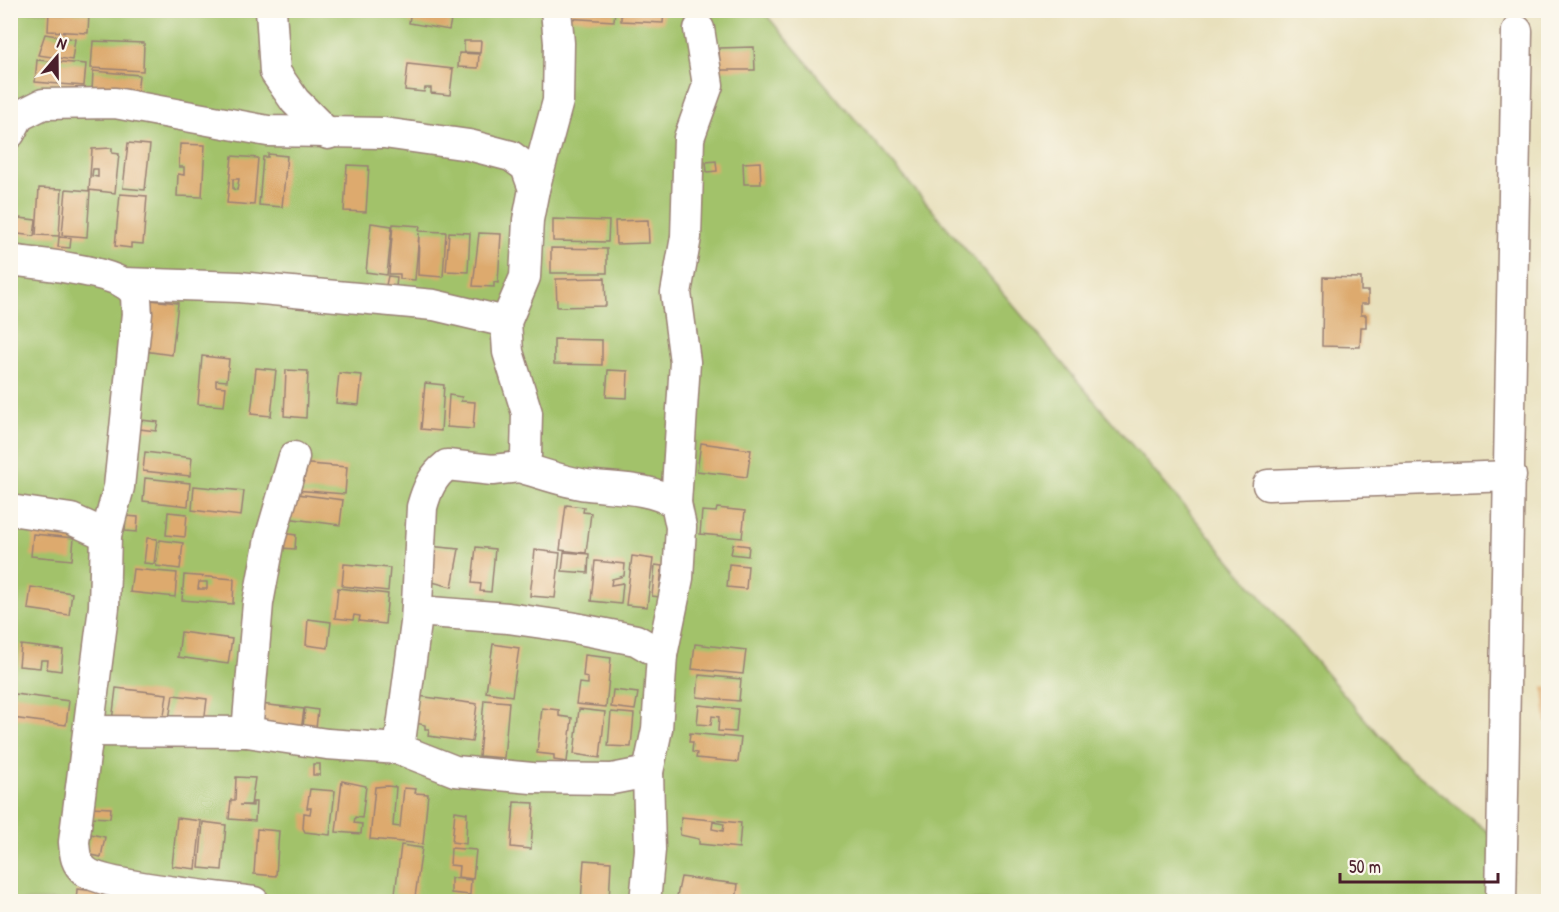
<svg xmlns="http://www.w3.org/2000/svg" width="1559" height="912" viewBox="0 0 1559 912" font-family="'Patrick Hand',sans-serif">
	<style>
		.green { fill: #a2c26a; stroke: #76704a; stroke-width: 1.5 }
		.building { fill: #ddaa6e; fill-rule: evenodd }
		.lines { fill: none; stroke-linecap: round; stroke-linejoin: round }
		.minor-casing { stroke: #998074; stroke-width: 33 }
		.minor { stroke: #fff; stroke-width: 30 }
	</style>
	<rect width="100%" height="100%" fill="#fbf7ec"/>
	<filter id="ink" filterUnits="userSpaceOnUse"><feTurbulence type="fractalNoise" baseFrequency=".0167" numOctaves="2"/><feDisplacementMap in="SourceGraphic" scale="12" xChannelSelector="R" yChannelSelector="G"/><feConvolveMatrix kernelMatrix="1 2 1 2 8 2 1 2 1" color-interpolation-filters="sRGB"/></filter>
	<filter id="wash" filterUnits="userSpaceOnUse"><feTurbulence type="fractalNoise" baseFrequency=".008" numOctaves="4" result="noise"/><feDisplacementMap in="SourceGraphic" scale="24" xChannelSelector="R" yChannelSelector="G"/><feGaussianBlur stdDeviation="1.35" result="paint"/><feColorMatrix in="noise" values="0 0 0 0 0 0 0 0 0 0 0 0 0 0 0 0 0 1.4 0 .05"/><feComposite in="paint" operator="in"/></filter>
	<g filter="url(#wash)">
		<rect width="100%" height="100%" fill="#e8e0bc"/>
		<polygon class="green" points="10,11 763,11 1399,759 1516,855 1505,901 11,901"/>
		<g id="blocks">
			<g class="building">
				<polygon points="411,10 453,10 449,30 409,23"/>
				<polygon points="565,10 615,10 614,21 564,18"/>
				<polygon points="621,10 664,10 663,23 621,21"/>
				<polygon points="720,10 751,10 751,12 719,14"/>
				<polygon points="49,11 89,14 88,33 48,31"/>
				<polygon points="45,34 75,39 72,60 38,55"/>
				<polygon points="93,41 144,43 143,71 91,68"/>
				<polygon points="464,41 481,41 480,53 464,52"/>
				<polygon points="754,47 755,70 720,70 719,48"/>
				<polygon points="459,53 479,54 478,68 458,67"/>
				<polygon points="37,60 86,64 84,86 35,82"/>
				<polygon points="408,64 453,69 450,95 431,93 431,88 425,88 424,92 405,90"/>
				<polygon points="93,71 139,75 137,95 92,91"/>
				<polygon points="128,143 150,145 145,190 123,188"/>
				<polygon points="180,144 205,145 202,197 177,196 178,174 184,175 184,167 179,167"/>
				<path d="M112,148V153L119,154L115,193L89,190L92,149ZM93,169H98V177L92,176Z"/>
				<polygon points="268,154 287,156 282,207 259,205 263,157 268,157"/>
				<path d="M232,156L258,158L254,205L227,203ZM233,179H239L237,190L233,189Z"/>
				<polygon points="716,161 717,171 707,172 706,162"/>
				<polygon points="760,162 761,184 744,184 743,163"/>
				<polygon points="347,165 369,166 366,212 344,211"/>
				<polygon points="39,188 62,189 59,236 36,235"/>
				<polygon points="66,189 90,191 87,237 62,235"/>
				<polygon points="120,194 147,196 143,244 131,243 131,248 115,246"/>
				<polygon points="11,217 36,220 34,236 10,233"/>
				<polygon points="553,219 609,221 608,242 553,241"/>
				<polygon points="648,220 649,243 616,244 615,221"/>
				<polygon points="371,223 392,226 387,275 366,272"/>
				<polygon points="393,224 420,226 419,231 446,232 443,277 418,275 419,233 415,280 400,279 400,274 389,274"/>
				<polygon points="449,232 470,233 468,272 446,271"/>
				<polygon points="479,233 501,234 498,283 494,282 494,287 473,286"/>
				<polygon points="59,237 71,238 70,248 58,247"/>
				<polygon points="551,248 607,249 607,273 551,273"/>
				<polygon points="388,276 397,277 396,287 386,285"/>
				<polygon points="1323,277 1361,278 1361,291 1368,291 1368,304 1361,304 1361,315 1366,315 1366,327 1361,327 1360,347 1322,346"/>
				<polygon points="605,278 606,306 557,307 556,279"/>
				<polygon points="150,300 178,303 172,355 144,351"/>
				<polygon points="554,339 602,340 602,365 554,364"/>
				<polygon points="202,356 229,359 227,381 216,380 216,386 226,387 224,406 198,404"/>
				<polygon points="256,368 276,370 271,416 251,414"/>
				<polygon points="286,370 308,371 306,418 284,416"/>
				<polygon points="608,370 628,371 627,398 606,397"/>
				<polygon points="339,373 362,375 359,405 336,403"/>
				<polygon points="425,383 444,385 441,431 421,429"/>
				<polygon points="449,395 462,397 461,401 475,402 473,429 447,427"/>
				<polygon points="141,420 158,422 156,431 140,429"/>
				<polygon points="701,443 751,450 747,477 697,471"/>
				<polygon points="145,452 192,458 190,476 143,471"/>
				<polygon points="296,463 347,467 345,494 294,490"/>
				<polygon points="145,478 190,483 188,506 143,501"/>
				<polygon points="194,486 244,491 241,516 192,510"/>
				<polygon points="289,493 343,500 340,525 286,518"/>
				<polygon points="566,505 584,507 583,512 591,513 586,553 560,550"/>
				<polygon points="717,508 745,511 742,538 700,534 702,511 716,512"/>
				<polygon points="168,512 187,514 185,537 166,535"/>
				<polygon points="126,516 138,517 137,532 125,531"/>
				<polygon points="282,533 296,535 295,549 280,548"/>
				<polygon points="33,534 74,538 72,560 31,556"/>
				<polygon points="147,538 157,539 154,564 144,563"/>
				<polygon points="160,540 183,543 180,569 156,566"/>
				<polygon points="733,544 749,546 748,556 731,554"/>
				<polygon points="428,546 459,549 452,587 428,581"/>
				<polygon points="476,547 495,549 491,592 480,591 481,584 472,583"/>
				<polygon points="535,550 560,553 555,598 530,596"/>
				<polygon points="564,552 589,554 588,573 562,571"/>
				<polygon points="632,556 653,559 647,607 626,605"/>
				<polygon points="595,561 625,564 624,576 612,579 611,585 623,583 621,604 591,601"/>
				<polygon points="344,564 390,568 388,591 342,586"/>
				<polygon points="729,564 748,566 746,589 727,587"/>
				<polygon points="655,565 662,566 659,597 652,596"/>
				<polygon points="133,569 177,573 175,597 130,592"/>
				<path d="M184,575L234,579L233,604L182,600ZM199,582H207V589H198Z"/>
				<polygon points="31,587 72,593 69,615 28,609"/>
				<polygon points="338,588 388,594 385,624 359,621 360,616 354,615 353,620 335,618"/>
				<polygon points="308,619 331,622 328,648 306,645"/>
				<polygon points="181,632 232,639 228,664 178,657"/>
				<polygon points="493,644 519,648 512,696 486,692"/>
				<polygon points="695,644 746,650 743,674 692,669"/>
				<polygon points="21,645 63,650 61,671 47,669 48,660 41,660 40,668 19,666"/>
				<polygon points="585,655 611,658 606,707 576,704 579,683 588,684 588,678 583,677"/>
				<polygon points="699,675 741,679 739,701 697,697"/>
				<polygon points="1548,686 1548,723 1546,723 1543,687"/>
				<polygon points="116,688 167,694 163,723 112,721"/>
				<polygon points="613,690 638,693 635,710 611,707"/>
				<polygon points="15,694 69,701 66,725 12,718"/>
				<polygon points="173,695 207,699 204,723 169,719"/>
				<polygon points="418,696 477,704 472,742 428,736 429,729 425,729 425,725 415,723"/>
				<polygon points="484,700 509,702 504,758 479,756"/>
				<polygon points="260,704 304,709 301,731 258,727"/>
				<polygon points="699,705 738,709 736,732 718,731 719,717 712,716 711,725 697,724"/>
				<polygon points="305,708 318,710 315,738 302,737"/>
				<polygon points="542,708 559,710 559,716 572,718 567,762 554,760 554,755 537,753"/>
				<polygon points="579,709 605,712 600,758 574,754"/>
				<polygon points="611,712 634,714 631,747 608,746"/>
				<polygon points="690,733 741,738 738,762 696,758 697,753 692,752 693,742 689,742"/>
				<rect x="313" y="764" width="7" height="11"/>
				<polygon points="236,777 255,778 251,805 240,805 253,806 253,802 256,802 255,821 229,819 231,800 235,800"/>
				<polygon points="342,781 366,786 362,818 355,817 354,823 362,824 361,834 336,832"/>
				<polygon points="387,786 396,787 393,826 400,827 404,788 416,789 415,793 428,794 423,844 370,839 375,787"/>
				<polygon points="310,789 335,791 330,835 305,832 303,828 304,813 310,814 311,808 307,808"/>
				<polygon points="514,802 534,803 531,849 511,847"/>
				<polygon points="91,807 111,808 110,818 90,817"/>
				<polygon points="455,811 467,813 466,844 452,842"/>
				<path d="M681,817L741,823L739,848L699,844V839L680,835ZM713,822L724,824L723,831L712,829Z"/>
				<polygon points="177,818 201,821 196,869 172,866"/>
				<polygon points="203,822 226,825 222,870 199,868"/>
				<polygon points="257,829 279,831 276,876 254,874"/>
				<polygon points="91,834 105,837 101,857 87,854"/>
				<polygon points="401,845 422,848 415,897 395,894"/>
				<polygon points="451,848 476,850 473,879 458,877 459,866 450,865"/>
				<polygon points="584,860 611,862 609,902 581,902"/>
				<polygon points="681,877 738,884 736,902 676,901"/>
				<polygon points="451,878 471,880 470,895 451,893"/>
				<polygon points="77,889 105,892 104,902 76,902"/>
				<polygon points="470,897 479,898 479,902 470,902"/>
			</g>
		</g>
	</g>
	<g filter="url(#ink)">
		<use href="#blocks" fill-opacity="0" stroke="#998074" stroke-width="1.5"/>
		<g class="lines">
			<defs>
				<g id="minor">
					<polyline points="271,10 275,72 295,101 328,134"/>
					<path d="M10,133L19,116L43,104L115,103L268,131L384,133L469,145L511,156L526,167L534,189L528,220L525,277L506,322L508,352L527,413L526,455L519,467L493,470L447,465C432,477 427,489 422,507L416,623L399,749"/>
					<polyline points="534,189 558,101 559,43 556,10"/>
					<path d="M10,260C37,264 123,270 135,294C137,299 136,308 137,313L119,487L106,535L104,607L74,842C75,854 75,863 85,871C104,887 223,897 254,902"/>
					<polyline points="124,283 239,287 434,305 506,322"/>
					<path d="M519,467C541,473 564,482 587,485C619,489 647,487 676,503L681,527L678,578L662,655L657,729L648,772L650,850L645,902"/>
					<polyline points="1268,485 1511,476"/>
					<polyline points="676,503 685,362 676,293 686,237 689,138 708,85 699,29"/>
					<polyline points="10,510 71,519 106,535"/>
					<polyline points="417,611 508,618 570,627 636,640 662,655"/>
					<polyline points="89,731 247,732 327,744 399,749 455,771 532,778 612,779 648,772"/>
					<polyline points="247,732 258,603 270,539 294,457"/>
					<polyline points="1501,902 1517,31"/>
				</g>
			</defs>
			<use href="#minor" class="minor-casing"/>
			<use href="#minor" class="minor"/>
		</g>
	</g>
	<rect width="1559" height="912" fill="none" stroke="#fbf7ec" stroke-width="36"/>
	<g transform="translate(57 57) rotate(20)" stroke="#fbf7ec" stroke-width="4.5" paint-order="stroke">
	<path d="M0-4.5L10 22L0 15L-10 22Z" fill="#4a1f2b"/>
	<text y="-9" font-size="16" font-weight="bold" text-anchor="middle" fill="#4a1f2b">N</text>
	</g>
	<path d="M1340 873v9h158v-9" fill="none" stroke="#4a1f2b" stroke-width="3"/>
	<text x="1349" y="873" font-size="18" fill="#4a1f2b" stroke="#fbf7ec" stroke-width="4.5" paint-order="stroke">50 m</text>
</svg>
